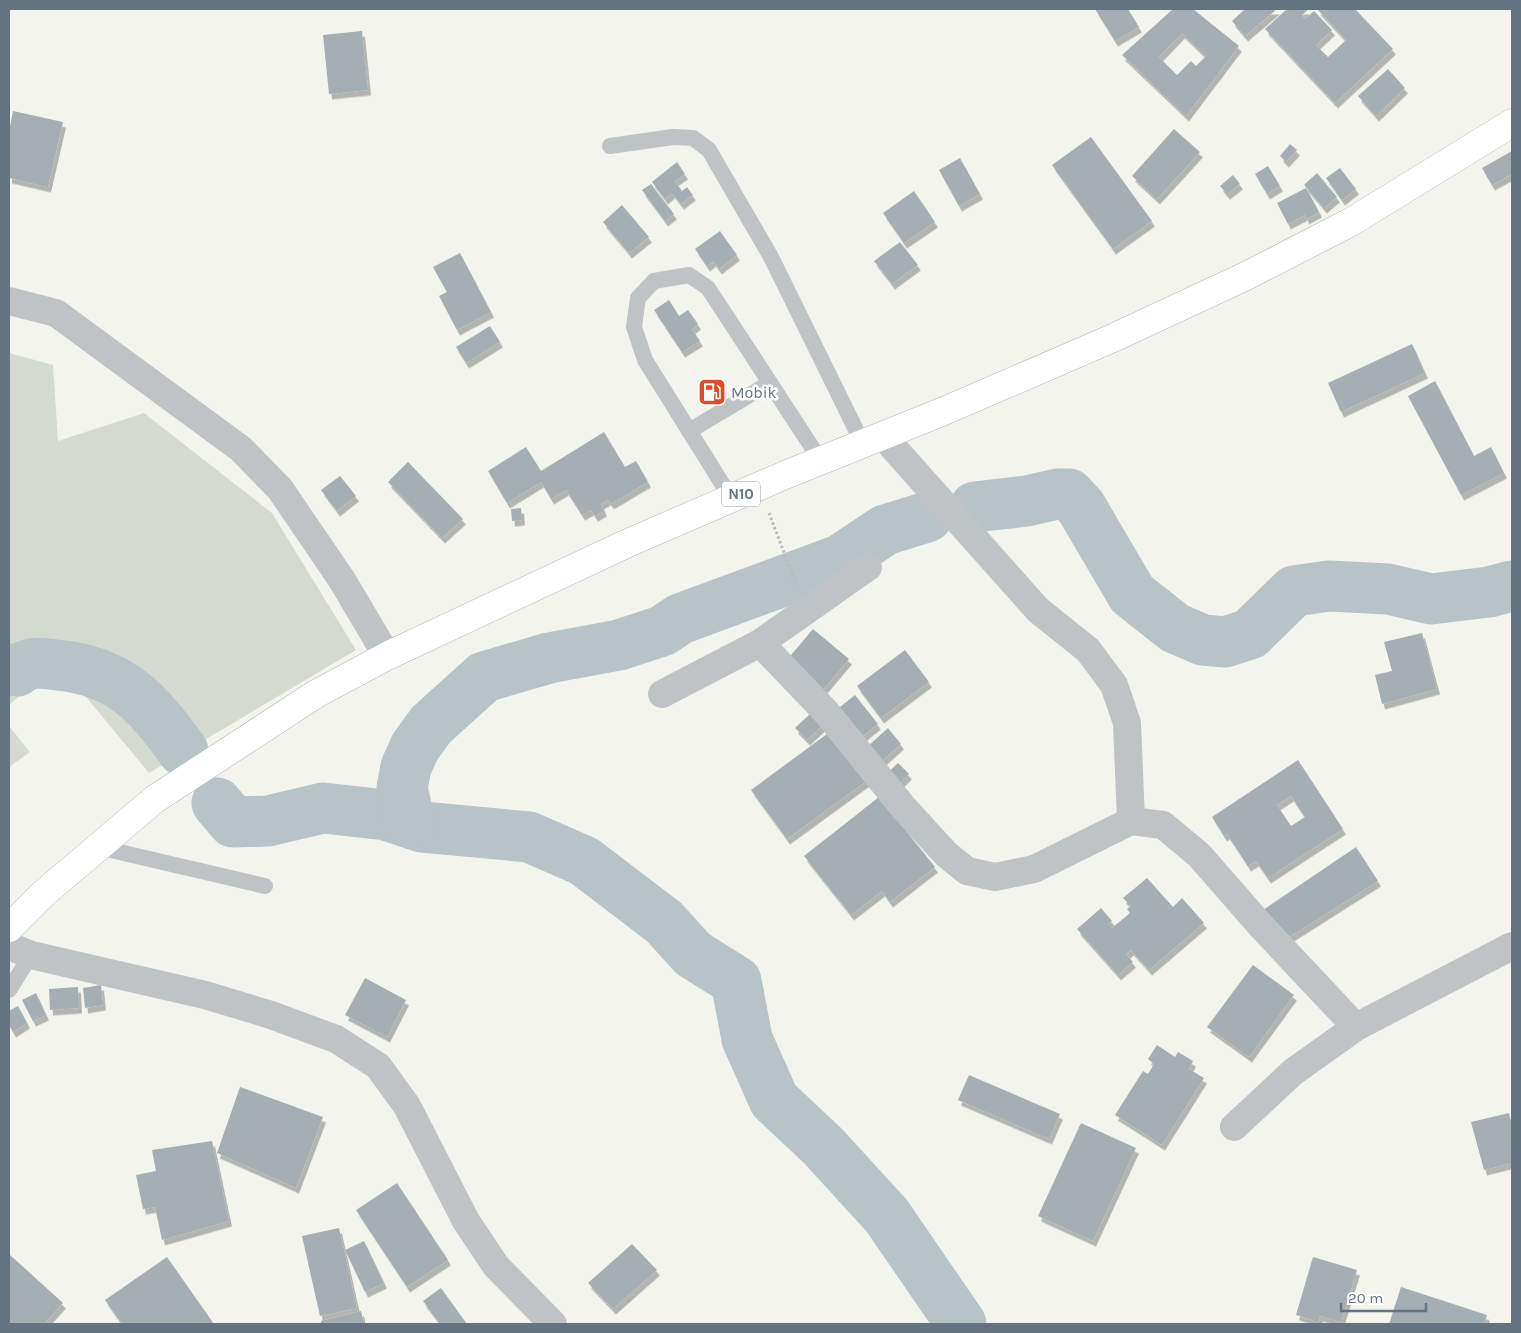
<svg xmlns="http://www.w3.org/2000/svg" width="1521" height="1333" viewBox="0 0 1521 1333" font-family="Karla,sans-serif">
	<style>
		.green { fill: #d5dad1 }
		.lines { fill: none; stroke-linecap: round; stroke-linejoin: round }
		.river { stroke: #b7c3c7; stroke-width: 51 }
		.building { fill: #a5aeb2; fill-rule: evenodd; filter: url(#shadow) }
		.primary-casing { stroke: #b0b5b8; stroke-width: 29 }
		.path { stroke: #b9bbbd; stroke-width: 3; stroke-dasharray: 2.5 2.5; stroke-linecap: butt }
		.service { stroke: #bfc3c6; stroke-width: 16 }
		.minor { stroke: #bfc3c6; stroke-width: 28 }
		.primary { stroke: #fff; stroke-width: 28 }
		.labels { text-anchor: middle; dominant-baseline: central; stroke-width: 5; stroke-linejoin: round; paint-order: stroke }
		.shield { fill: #fff; stroke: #929ea6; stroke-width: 1 }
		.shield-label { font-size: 15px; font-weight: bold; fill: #637480 }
		.poi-label { font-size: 16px; fill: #637480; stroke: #fff; text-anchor: start }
	</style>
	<defs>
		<filter id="shadow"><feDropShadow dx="3" dy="5.5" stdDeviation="0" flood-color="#0004"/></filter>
	</defs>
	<rect width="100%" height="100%" fill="#f4f4ef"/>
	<g class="green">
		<polygon points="9,353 53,365 58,441 144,413 272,513 356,650 149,773 77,686 33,685 9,705"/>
		<polygon points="9,726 30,752 9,767"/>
	</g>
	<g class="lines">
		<g class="river">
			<polyline points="975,507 1027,501 1057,494 1069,494 1081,507 1132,594 1175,628 1203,640 1225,642 1250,634 1294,591 1329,586 1388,589 1431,599 1489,592 1512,586"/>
			<path d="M9,669L17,671C34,660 38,663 57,665C120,671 147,701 183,751"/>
			<polyline points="217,803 233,822 268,821 323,808 386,815 422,827 529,837 584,861 664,922 693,954 736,981 747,1039 774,1100 823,1146 887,1216 961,1324"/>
			<polyline points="410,823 402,788 406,767 415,747 431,725 484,677 549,658 619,645 662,631 680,619 840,560 885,530 927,517"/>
		</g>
	</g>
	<g class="building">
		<polygon points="1095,9 1128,9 1139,27 1115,41"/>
		<path d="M1173,9H1193L1239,46L1186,116L1122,55ZM1182,33L1206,56L1196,66L1191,61L1177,75L1159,57Z"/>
		<polygon points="1243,9 1277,9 1245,36 1232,21 1244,10"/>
		<polygon points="1287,9 1309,9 1302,15 1305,19 1314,11 1332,30 1316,45 1328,57 1346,40 1317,9 1355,9 1393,49 1335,103 1265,29"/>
		<polygon points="362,31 368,90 329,94 323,35"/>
		<polygon points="1388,69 1405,88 1376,116 1358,96"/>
		<polygon points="13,111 63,122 48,187 9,178 9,131"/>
		<polygon points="1174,129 1200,152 1157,199 1132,176"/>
		<polygon points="1091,137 1152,221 1113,249 1052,165"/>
		<polygon points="1290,144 1297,150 1286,162 1280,156"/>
		<polygon points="1512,151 1512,174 1492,185 1482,168"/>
		<polygon points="960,158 980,194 959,206 939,170"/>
		<polygon points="677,162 685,174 675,181 682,191 687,187 693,195 681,204 672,193 665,199 652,182"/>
		<polygon points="1268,166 1280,186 1267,194 1255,174"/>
		<polygon points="1340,168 1356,189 1342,200 1326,178"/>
		<polygon points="1317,173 1337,197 1324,208 1304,185"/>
		<polygon points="1233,175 1240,184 1227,194 1220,186"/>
		<polygon points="651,184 674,214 665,221 642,190"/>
		<polygon points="1306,188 1319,212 1306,219 1305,215 1288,224 1277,203"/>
		<polygon points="914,191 935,222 904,243 883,213"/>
		<polygon points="622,205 649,237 629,253 603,222"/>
		<polygon points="720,231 737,255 719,269 713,261 707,266 695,249"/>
		<polygon points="900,242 918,265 892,284 874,261"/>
		<polygon points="460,253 491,312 457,330 439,296 447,292 433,267"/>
		<polygon points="669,300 679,316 688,310 698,324 692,329 700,341 682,352 654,310"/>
		<polygon points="490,326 500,342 466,363 456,347"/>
		<polygon points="1412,344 1425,373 1341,412 1328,383"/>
		<polygon points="1435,381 1474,456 1491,447 1504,473 1461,495 1408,396"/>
		<polygon points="604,432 625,467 636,461 648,482 611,504 608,500 601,504 604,511 595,516 591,510 582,515 566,490 551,499 541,482 507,503 488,471 526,447 541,471"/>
		<polygon points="408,462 463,519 442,538 388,482"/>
		<polygon points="340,476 356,496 337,511 321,490"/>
		<polygon points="521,508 522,520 512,521 511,509"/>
		<polygon points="813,629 849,659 822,691 786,661"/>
		<polygon points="1422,633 1437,689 1382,704 1375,675 1392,671 1384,642"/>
		<polygon points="905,650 929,682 881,718 857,686"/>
		<polygon points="855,695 878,724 858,740 835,711"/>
		<polygon points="811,713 823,725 807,740 795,728"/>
		<polygon points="888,728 901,744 881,762 867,747"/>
		<polygon points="831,731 868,780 787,839 751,790"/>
		<path d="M1298,760L1343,829L1268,878L1256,861L1248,866L1227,834L1224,836L1212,817ZM1291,796L1305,817L1291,826L1277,805Z"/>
		<polygon points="898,763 909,774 898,785 887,773"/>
		<polygon points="879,797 935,867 890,902 882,891 851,915 804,856"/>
		<polygon points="1356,847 1378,881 1280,943 1260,912"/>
		<polygon points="1147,878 1173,907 1182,898 1204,923 1149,970 1131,950 1126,954 1133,962 1118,975 1077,929 1101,908 1112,921 1108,924 1112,928 1130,913 1127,909 1131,906 1123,898"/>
		<polygon points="1253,965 1294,995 1249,1057 1207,1027"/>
		<polygon points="365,978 406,1000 387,1037 345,1015"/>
		<polygon points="101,985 103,1005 85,1008 83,988"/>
		<polygon points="78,987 79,1008 50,1010 49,989"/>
		<polygon points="36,993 46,1015 33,1021 22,1000"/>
		<polygon points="18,1006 27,1023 13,1032 9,1025 9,1011"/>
		<polygon points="1157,1045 1175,1057 1178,1052 1193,1061 1189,1069 1204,1078 1162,1145 1115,1115 1143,1071 1148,1074 1154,1064 1148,1059"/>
		<polygon points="969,1075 1060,1114 1049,1139 958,1100"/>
		<polygon points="240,1087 323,1117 296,1188 217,1153"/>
		<polygon points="1509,1113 1512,1127 1512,1163 1484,1170 1471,1122"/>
		<polygon points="1081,1123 1136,1148 1093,1241 1038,1216"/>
		<polygon points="212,1141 229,1221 162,1240 155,1207 143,1209 136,1175 156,1171 152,1150"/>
		<polygon points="397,1183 448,1260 407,1287 356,1210"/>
		<polygon points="339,1228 357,1308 320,1316 302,1236"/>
		<polygon points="364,1241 384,1283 365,1292 345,1250"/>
		<polygon points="632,1244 657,1270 613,1309 588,1283"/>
		<polygon points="9,1254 63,1303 44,1324 9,1324"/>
		<polygon points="167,1257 214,1324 122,1324 105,1300"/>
		<polygon points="1313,1257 1357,1270 1341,1322 1320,1316 1318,1322 1296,1315"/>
		<polygon points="1401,1287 1487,1315 1484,1324 1389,1324"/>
		<polygon points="441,1288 467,1324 440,1324 423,1301"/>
		<polygon points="361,1311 364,1324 321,1324 321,1321"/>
	</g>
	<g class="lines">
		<defs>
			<polyline id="primary" points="9,928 43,894 155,799 316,694 387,656 628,543 785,475 944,411 1113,338 1246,276 1351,222 1512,123"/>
		</defs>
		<use href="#primary" class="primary-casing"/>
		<polyline class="path" points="769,513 796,584"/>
		<g class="service">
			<polyline points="610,146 673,137 693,138 709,150 771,257 863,444"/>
			<polyline points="689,431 770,383"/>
			<polyline points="731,498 645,360 634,327 638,298 654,281 689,275 708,288 821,461"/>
			<polyline points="98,847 265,886"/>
			<polyline points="9,990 31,955"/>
		</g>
		<g class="minor">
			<polyline points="9,301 56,313 241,449 280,489 342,580 387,656"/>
			<polyline points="883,436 1038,610 1088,650 1114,685 1127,723 1131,821"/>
			<polyline points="760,643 827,713 903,807 946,854 967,871 995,877 1034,869 1131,821 1163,825 1199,855 1262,927 1356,1027"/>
			<polyline points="662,694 760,643 868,567"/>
			<polyline points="9,946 31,955 205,995 271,1015 336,1039 378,1066 407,1106 466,1221 496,1266 553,1324"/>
			<polyline points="1234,1127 1293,1072 1356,1027 1512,946"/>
		</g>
		<use href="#primary" class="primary"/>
	</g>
	<defs>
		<symbol id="fuel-square" viewBox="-11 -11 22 22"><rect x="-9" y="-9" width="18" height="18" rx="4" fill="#dc4d27" stroke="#fff"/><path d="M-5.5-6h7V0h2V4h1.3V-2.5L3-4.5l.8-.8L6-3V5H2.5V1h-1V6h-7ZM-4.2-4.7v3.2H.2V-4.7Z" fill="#fff"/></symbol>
	</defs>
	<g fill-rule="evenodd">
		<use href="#fuel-square" x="696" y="376" width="32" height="32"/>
	</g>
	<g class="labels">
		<rect class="shield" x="722" y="481.5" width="38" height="25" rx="4"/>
		<g class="shield-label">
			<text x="741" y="494">N10</text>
		</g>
		<g class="poi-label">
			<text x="731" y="392">Mobik</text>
		</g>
	</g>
	<rect width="1521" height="1333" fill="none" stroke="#637480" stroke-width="20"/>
	<path d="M1341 1303v8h85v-8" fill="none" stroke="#637480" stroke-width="2.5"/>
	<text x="1348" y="1303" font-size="15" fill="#637480" stroke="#ffffff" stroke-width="4" paint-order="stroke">20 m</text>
</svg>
